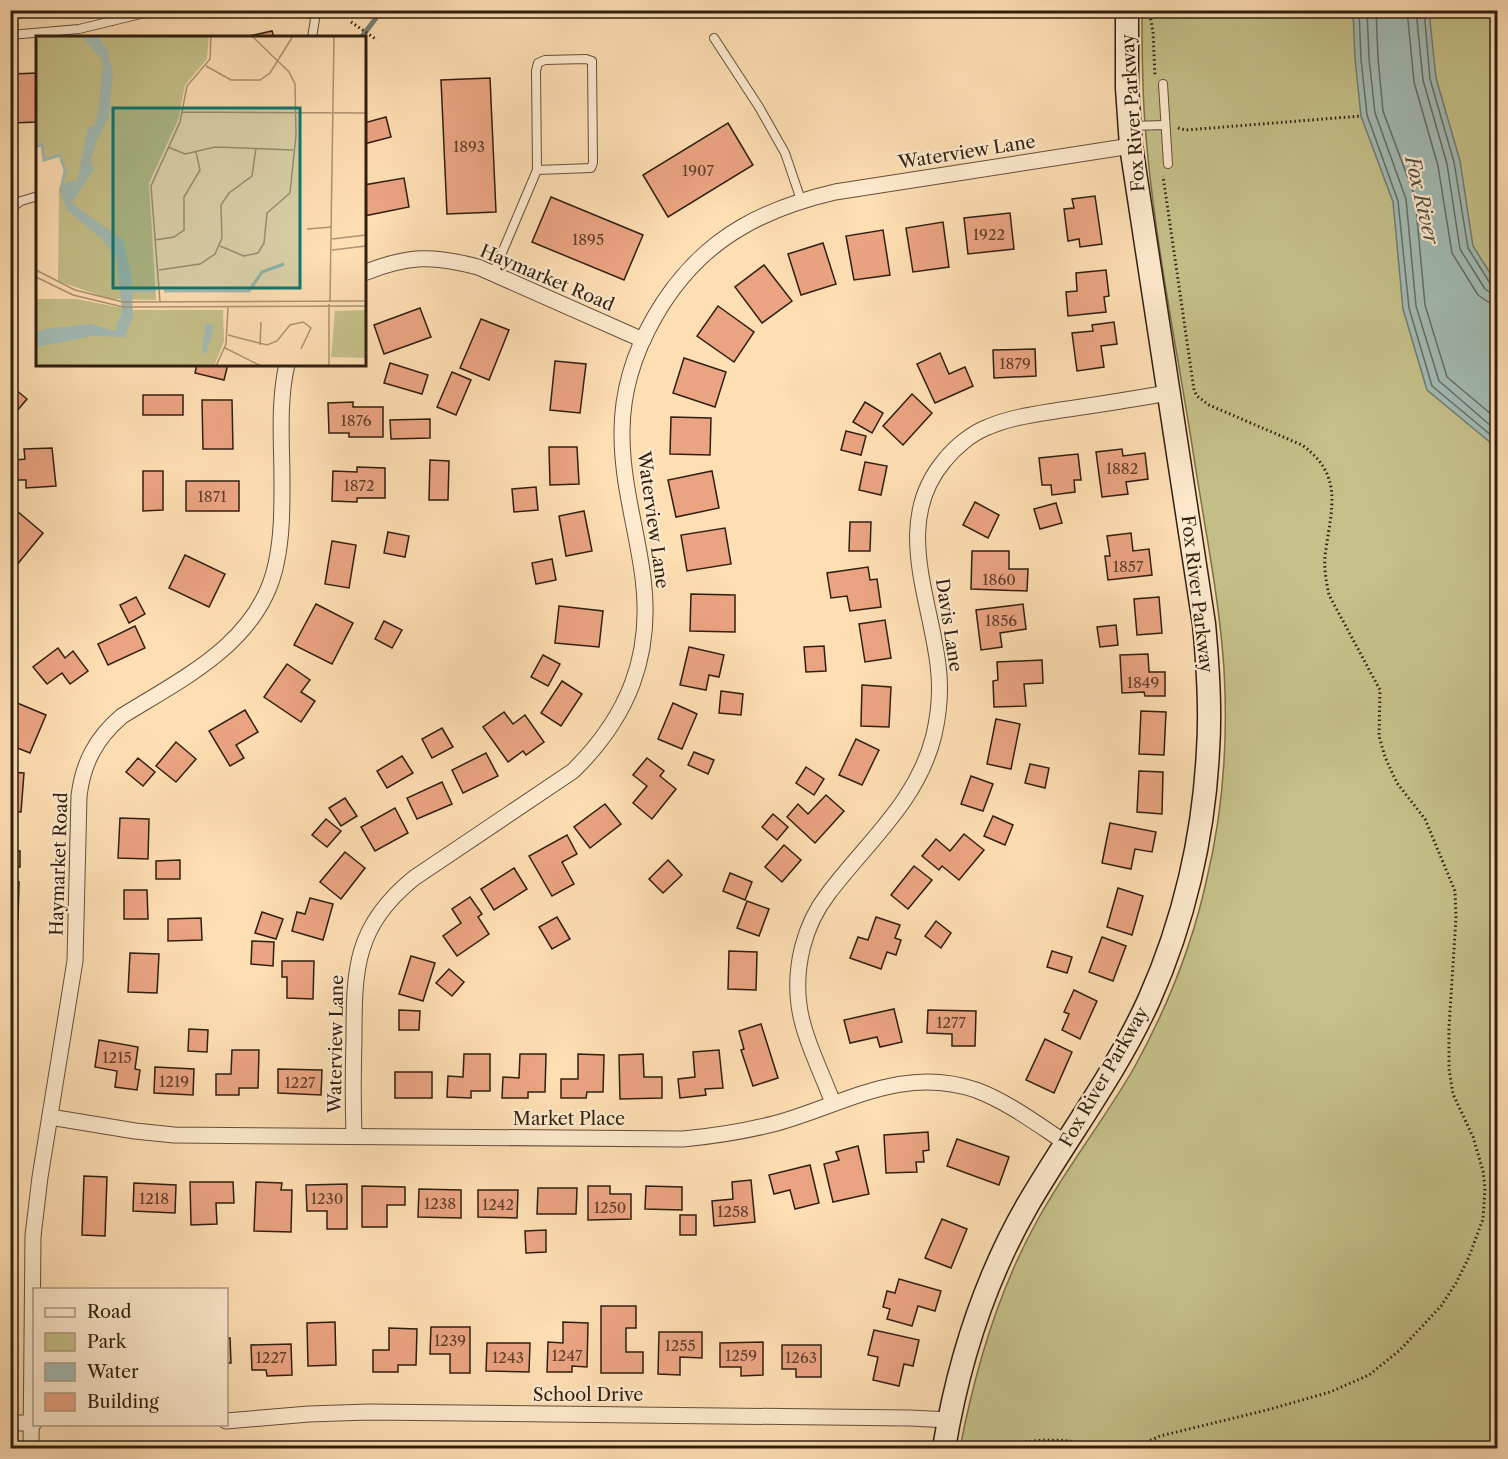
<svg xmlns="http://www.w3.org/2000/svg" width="1508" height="1459" viewBox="0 0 1508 1459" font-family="'Libre Caslon Text',serif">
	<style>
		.green { fill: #c5c089; stroke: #7a704d; stroke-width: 1.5 }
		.water { fill: #a2bbb5; stroke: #747d73; stroke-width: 1.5 }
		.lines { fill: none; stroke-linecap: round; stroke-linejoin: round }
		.shore { stroke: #696d63; stroke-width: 1.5 }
		.stream { stroke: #747d73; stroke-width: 5 }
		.building { fill: #eba482; stroke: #301f11; stroke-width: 1.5 }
		.lane-casing { stroke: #644f3a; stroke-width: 10 }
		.street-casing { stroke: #644f3a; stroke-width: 17 }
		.secondary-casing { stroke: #301f11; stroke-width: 25 }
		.path { stroke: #301f11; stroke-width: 3; stroke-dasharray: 1.5 3; stroke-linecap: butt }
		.lane { stroke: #feeace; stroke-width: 8 }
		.street { stroke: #feeace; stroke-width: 15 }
		.secondary { stroke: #feeace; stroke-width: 22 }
		.labels { text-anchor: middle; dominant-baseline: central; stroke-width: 4.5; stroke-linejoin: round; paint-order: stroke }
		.number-label { font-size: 15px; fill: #5f402d }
		.street-label { font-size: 18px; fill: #301f11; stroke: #feeace }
		.water-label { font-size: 20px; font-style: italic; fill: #524e42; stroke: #feeace }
		.inset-river { fill: none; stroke: #a2bbb5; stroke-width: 3 }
		.inset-road { fill: none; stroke: #ac9272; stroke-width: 1.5 }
		.view { fill: #0f766e; fill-opacity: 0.15; stroke: #0f766e; stroke-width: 3 }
		.inset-edge { fill: none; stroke: #301f11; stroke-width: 3 }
	</style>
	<rect width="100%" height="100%" fill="#fedeb3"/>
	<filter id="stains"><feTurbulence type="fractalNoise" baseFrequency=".00333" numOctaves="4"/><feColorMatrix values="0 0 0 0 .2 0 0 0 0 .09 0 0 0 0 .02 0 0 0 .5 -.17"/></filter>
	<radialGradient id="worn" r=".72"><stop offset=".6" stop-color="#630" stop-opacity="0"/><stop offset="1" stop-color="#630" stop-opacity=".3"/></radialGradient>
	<path class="green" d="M1142,11H1497V1448H960C975,1370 998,1291 1037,1221C1066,1168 1104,1120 1134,1068C1166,1010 1193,943 1207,878C1223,811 1228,738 1224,669C1219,594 1203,519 1192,445C1175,338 1153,231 1145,124C1142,86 1142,48 1142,11Z"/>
	<polygon class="water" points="1353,11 1429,11 1436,78 1460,161 1473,246 1497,284 1497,448 1427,390 1403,309 1393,202 1361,116 1355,59"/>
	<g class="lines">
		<g class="shore">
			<polyline points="1359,10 1361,59 1367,115 1398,201 1409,308 1432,386 1498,441"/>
			<polyline points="1367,10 1369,58 1375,113 1406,199 1416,306 1439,381 1498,432"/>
			<polyline points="1376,10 1378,58 1383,111 1415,197 1425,305 1447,377 1498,420"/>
			<polyline points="1407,10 1414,82 1438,166 1452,253 1478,295 1488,302 1498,303"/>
			<polyline points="1416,10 1423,80 1447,164 1460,249 1485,289 1491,293 1498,294"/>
			<polyline points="1424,10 1430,79 1454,162 1468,248 1490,283 1498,286"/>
		</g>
		<polyline class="stream" points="361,38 382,10"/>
	</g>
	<g class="building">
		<polygon points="272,31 274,38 240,38"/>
		<polygon points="38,73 38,122 10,123 10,74"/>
		<polygon points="490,78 496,212 447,214 441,80"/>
		<polygon points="386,117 391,137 364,144 364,123"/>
		<polygon points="728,123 753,165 668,217 643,175"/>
		<polygon points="404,178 409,207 364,216 364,185"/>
		<polygon points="1095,196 1102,244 1080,247 1079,239 1068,241 1064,209 1074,208 1072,199"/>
		<polygon points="551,197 643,235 624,280 532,242"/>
		<polygon points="1010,213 1014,249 968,254 964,218"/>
		<polygon points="943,222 949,267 913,272 906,228"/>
		<polygon points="883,230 890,275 854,280 846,236"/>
		<polygon points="823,243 836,284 801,295 788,254"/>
		<polygon points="764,265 792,301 762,323 735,287"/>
		<polygon points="1106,270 1109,296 1104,297 1106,312 1068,316 1066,292 1077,291 1076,273"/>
		<polygon points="718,306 754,332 734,362 697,336"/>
		<polygon points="420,308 431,337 384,354 374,325"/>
		<polygon points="481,319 509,330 489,380 460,368"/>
		<polygon points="1114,322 1117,344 1101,346 1104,367 1077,371 1072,333 1093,331 1092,325"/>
		<polygon points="1035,349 1036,376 994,378 993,350"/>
		<polygon points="940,353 949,374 965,367 973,386 935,403 917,364"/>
		<polygon points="684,358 726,372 715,407 673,393"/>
		<polygon points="555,361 586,364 580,413 550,410"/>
		<polygon points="390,363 428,375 422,394 384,383"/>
		<polygon points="197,364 228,364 224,380 195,373"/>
		<polygon points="452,372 471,380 456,415 437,407"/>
		<polygon points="10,385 27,399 10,419"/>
		<polygon points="912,394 932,413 903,445 883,426"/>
		<rect x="143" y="395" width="40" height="20"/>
		<polygon points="202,400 232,400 233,449 203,449"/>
		<polygon points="353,402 353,407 383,407 383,437 349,437 349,433 329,433 328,403"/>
		<polygon points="865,402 883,413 872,433 853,422"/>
		<polygon points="671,417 711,418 710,455 670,454"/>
		<polygon points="430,419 430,438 391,439 390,420"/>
		<polygon points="846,431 866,436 861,455 841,450"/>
		<polygon points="549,447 577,447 579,484 550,485"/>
		<polygon points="52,448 56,486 26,488 26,480 16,480 16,460 25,459 24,449"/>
		<polygon points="1122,449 1123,456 1145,453 1148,479 1126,482 1128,494 1102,497 1096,452"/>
		<polygon points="1078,454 1081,480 1074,480 1075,492 1052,495 1051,485 1042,485 1039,458"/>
		<polygon points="430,460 449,461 448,500 429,500"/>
		<polygon points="865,462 887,466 881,495 859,490"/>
		<polygon points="357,467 385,468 385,498 357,498 357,502 332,501 333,471 357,472"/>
		<polygon points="143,471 163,471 163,510 143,511"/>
		<polygon points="712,471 719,508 676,517 668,480"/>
		<rect x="186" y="481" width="53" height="30"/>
		<polygon points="536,487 538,510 514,512 512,489"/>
		<polygon points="975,502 999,515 988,538 963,525"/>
		<polygon points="1056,503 1062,523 1040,529 1034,509"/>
		<polygon points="11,506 43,533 16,566 10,561 10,544 13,541 10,539"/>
		<polygon points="584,511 592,551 566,556 559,516"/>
		<polygon points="850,522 871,522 870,551 849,551"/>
		<polygon points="725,528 731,564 687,571 681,535"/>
		<polygon points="388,532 409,536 405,557 384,553"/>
		<polygon points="1131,533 1133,551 1149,549 1152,575 1108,580 1105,556 1110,556 1107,536"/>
		<polygon points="332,541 356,545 349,588 325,584"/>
		<polygon points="972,551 1009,551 1009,569 1028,569 1027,591 971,589"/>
		<polygon points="185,555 225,574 209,607 169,588"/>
		<polygon points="552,559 556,580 536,584 532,563"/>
		<polygon points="868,567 870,580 877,579 881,607 850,611 847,596 831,598 827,573"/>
		<polygon points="691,594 735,595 735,632 690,631"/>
		<polygon points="136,597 145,614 129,623 120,605"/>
		<polygon points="1159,597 1162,633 1137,635 1134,599"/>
		<polygon points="316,604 353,623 332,664 294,645"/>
		<polygon points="1023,604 1026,629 1000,633 1002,647 981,650 976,610"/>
		<polygon points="559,606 603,611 599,647 555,643"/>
		<polygon points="885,620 891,658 865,662 859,624"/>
		<polygon points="384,621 402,630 392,648 375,639"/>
		<polygon points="1116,625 1118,645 1100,647 1097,627"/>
		<polygon points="135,626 145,648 108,665 98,644"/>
		<polygon points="824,646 826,671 806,672 804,647"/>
		<polygon points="689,647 724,655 719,677 709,675 706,690 680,685"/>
		<polygon points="58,648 65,658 73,651 88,671 70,684 62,673 47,684 33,667"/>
		<polygon points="1148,654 1149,672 1165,672 1165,696 1145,696 1144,692 1122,693 1120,655"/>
		<polygon points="543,655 560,664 548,686 531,677"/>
		<polygon points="1042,660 1043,683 1024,684 1026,706 994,707 993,681 998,680 997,662"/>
		<polygon points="287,664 310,680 301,692 315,701 301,722 264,697"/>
		<polygon points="562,681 582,694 561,726 541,713"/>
		<polygon points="862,685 891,687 889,727 861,726"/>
		<polygon points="721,691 743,694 741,715 719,713"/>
		<polygon points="10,700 46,715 30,753 10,745 10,730 14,722 10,720"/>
		<polygon points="673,703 697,714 682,749 658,739"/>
		<polygon points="245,710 258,732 236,745 244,758 230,766 209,731"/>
		<polygon points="1141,711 1166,712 1164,755 1139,754"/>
		<polygon points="504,712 513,724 525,715 544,742 526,755 523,751 508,762 483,727"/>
		<polygon points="996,719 1020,724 1011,769 987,764"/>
		<polygon points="442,728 453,747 432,758 422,739"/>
		<polygon points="856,739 879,750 862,785 839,775"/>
		<polygon points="176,742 196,759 176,782 156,766"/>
		<polygon points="694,752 714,760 708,774 688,765"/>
		<polygon points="486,753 498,776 463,793 452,770"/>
		<polygon points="402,756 413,773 387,788 377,771"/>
		<polygon points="138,758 155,772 143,786 126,772"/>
		<polygon points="647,758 664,771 660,776 676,789 652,819 633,803 647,786 633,775"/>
		<polygon points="1030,764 1049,768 1045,788 1025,783"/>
		<polygon points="806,767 824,779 814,795 796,783"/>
		<polygon points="1139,771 1163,772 1162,814 1137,812"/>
		<polygon points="10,772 24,773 21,812 10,811"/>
		<polygon points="971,776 993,784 983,811 961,804"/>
		<polygon points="442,782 452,804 417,819 407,798"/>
		<polygon points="826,795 844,811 815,843 787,817 798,804 808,814"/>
		<polygon points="345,798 357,816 341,826 329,808"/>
		<polygon points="605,804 621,824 590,848 574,827"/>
		<polygon points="395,808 408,833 375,851 361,827"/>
		<polygon points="773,814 788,827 777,840 762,827"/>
		<polygon points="993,816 1013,825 1005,845 984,836"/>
		<polygon points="120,818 149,819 148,859 118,858"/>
		<polygon points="326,819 341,831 327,847 312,835"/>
		<polygon points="10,822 15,822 15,851 20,851 20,867 10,867"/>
		<polygon points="1110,823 1156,832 1152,852 1135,849 1131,869 1102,863"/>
		<polygon points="964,834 984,850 959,880 942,866 939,870 922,856 936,839 950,851"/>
		<polygon points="567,835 577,854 562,862 574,884 552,896 529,856"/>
		<polygon points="784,845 801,860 782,882 765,867"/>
		<polygon points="345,852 365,868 341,899 320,882"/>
		<polygon points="180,860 180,879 156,879 156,861"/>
		<polygon points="668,860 682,875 663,893 649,879"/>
		<polygon points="914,866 932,880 908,909 891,895"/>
		<polygon points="514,868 527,889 494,910 481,889"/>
		<polygon points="730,873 752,882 745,900 723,891"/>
		<polygon points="10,881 19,882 18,919 10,919"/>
		<polygon points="1118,888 1143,896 1132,935 1107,927"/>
		<polygon points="124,890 147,890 148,919 124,919"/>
		<polygon points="470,897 482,914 478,917 489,934 457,956 443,936 461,923 452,909"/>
		<polygon points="310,898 333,904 323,940 292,931 297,912 305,914"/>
		<polygon points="747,901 769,909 759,936 737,928"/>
		<polygon points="262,912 283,919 276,939 255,933"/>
		<polygon points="557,917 570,939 552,949 539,927"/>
		<polygon points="876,917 900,925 895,938 901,940 896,955 887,952 881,969 850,958 858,937 868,940"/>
		<polygon points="201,918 202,940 168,941 168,919"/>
		<polygon points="936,921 951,933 941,948 925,936"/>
		<polygon points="1102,937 1126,946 1113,981 1089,972"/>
		<polygon points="252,941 274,942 273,966 251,964"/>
		<polygon points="10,949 16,949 14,978 10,978"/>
		<polygon points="729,951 757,952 756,990 728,989"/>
		<polygon points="1052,951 1072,957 1067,973 1047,967"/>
		<polygon points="130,953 159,954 157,993 128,992"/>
		<polygon points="411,956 435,963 423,1001 399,994"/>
		<polygon points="282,961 314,961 313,999 287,998 287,977 282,977"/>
		<polygon points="449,969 464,982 452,996 436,983"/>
		<polygon points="1074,990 1097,1001 1080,1039 1062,1030 1069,1014 1064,1012"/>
		<polygon points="10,992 16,993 13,1039 10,1039"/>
		<polygon points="894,1009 902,1042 880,1047 877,1037 850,1043 844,1020"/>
		<polygon points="399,1010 420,1011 419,1030 399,1030"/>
		<polygon points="928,1010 976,1011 975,1046 952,1046 952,1034 927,1033"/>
		<polygon points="761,1024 778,1078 753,1086 741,1050 744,1049 739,1031"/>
		<polygon points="189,1029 208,1030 207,1052 188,1051"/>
		<polygon points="1045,1039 1072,1052 1054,1093 1026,1080"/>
		<polygon points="99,1040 138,1047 135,1069 140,1070 137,1090 115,1087 117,1071 95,1067"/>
		<polygon points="232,1050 259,1050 258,1088 239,1088 239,1095 216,1095 216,1074 231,1074"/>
		<polygon points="719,1050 723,1088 705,1089 706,1095 680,1098 678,1079 695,1077 693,1052"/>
		<polygon points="464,1054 490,1054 490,1091 471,1091 471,1098 447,1097 448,1076 463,1077"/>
		<polygon points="520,1054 546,1054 545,1092 528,1092 528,1098 502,1098 503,1077 519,1078"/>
		<polygon points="578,1054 604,1055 603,1092 587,1092 586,1098 561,1098 561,1079 578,1079"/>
		<polygon points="643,1054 644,1077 662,1077 662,1098 620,1099 619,1055"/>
		<polygon points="155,1067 194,1069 193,1095 154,1093"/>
		<polygon points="278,1069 322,1070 321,1095 278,1093"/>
		<rect x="395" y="1072" width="37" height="26"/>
		<polygon points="928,1132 929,1150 923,1151 924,1162 916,1162 917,1172 886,1173 884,1135"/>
		<polygon points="957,1139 1009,1157 999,1185 947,1166"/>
		<polygon points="858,1146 869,1194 833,1202 824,1164 839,1160 836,1152"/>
		<polygon points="810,1165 819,1203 795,1209 790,1190 774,1194 769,1175"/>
		<polygon points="84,1176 107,1177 105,1236 82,1235"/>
		<polygon points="751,1180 755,1222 714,1226 712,1201 733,1199 732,1182"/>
		<polygon points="190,1182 233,1182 234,1203 216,1203 217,1224 191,1225"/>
		<polygon points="256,1182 282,1183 281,1190 292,1190 291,1232 254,1231"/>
		<polygon points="134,1183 176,1185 175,1213 133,1211"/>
		<polygon points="347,1184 347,1229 327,1229 327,1211 307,1211 306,1185"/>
		<polygon points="362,1186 405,1187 405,1205 387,1205 387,1227 362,1227"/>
		<polygon points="588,1186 610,1186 610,1194 631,1194 631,1219 588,1220"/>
		<polygon points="646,1186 682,1187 682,1210 645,1209"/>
		<polygon points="538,1188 577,1188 576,1214 537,1214"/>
		<polygon points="419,1189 461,1190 461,1218 418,1217"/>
		<polygon points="478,1190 518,1190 517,1218 478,1217"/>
		<rect x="680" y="1215" width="16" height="20"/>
		<polygon points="942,1219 967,1229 951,1268 925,1258"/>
		<polygon points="546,1230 546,1252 526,1253 525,1231"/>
		<polygon points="899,1279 941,1291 935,1311 918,1306 912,1326 887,1319 890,1309 883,1307 887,1291 895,1293"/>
		<polygon points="601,1306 636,1306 636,1328 626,1328 626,1352 643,1352 643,1373 601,1373"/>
		<polygon points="335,1322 336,1365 308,1366 307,1323"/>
		<polygon points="563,1322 588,1323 587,1367 572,1366 572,1372 547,1372 548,1342 563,1343"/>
		<polygon points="431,1327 470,1327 470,1373 450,1373 450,1354 430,1354"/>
		<polygon points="389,1328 417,1329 416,1365 398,1365 398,1372 373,1372 373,1350 389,1350"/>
		<polygon points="874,1330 919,1340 913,1366 904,1364 899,1386 873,1380 878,1357 868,1355"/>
		<polygon points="659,1332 702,1332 702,1358 680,1357 680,1375 658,1374"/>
		<polygon points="226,1338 230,1338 231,1363 226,1363"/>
		<polygon points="763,1342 763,1375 741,1376 741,1367 720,1367 720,1343"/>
		<polygon points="487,1343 530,1343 529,1372 486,1371"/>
		<polygon points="291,1344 292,1375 267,1376 266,1370 252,1370 251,1345"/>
		<polygon points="782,1345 821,1345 821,1377 796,1377 796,1369 782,1369"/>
	</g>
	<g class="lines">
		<defs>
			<g id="lane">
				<polyline points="107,10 112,21 157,10"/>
				<polyline points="310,10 315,19 312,38"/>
				<polyline points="10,35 79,29 112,21"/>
				<polyline points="714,38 759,107 785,153 801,200"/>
				<polyline points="1163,84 1168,164"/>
				<polyline points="1132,126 1165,125"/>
				<polyline points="10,209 21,201 38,196"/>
				<polyline points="493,274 537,170 591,168 593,163 592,61 586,59 545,60 538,63 536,71 537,170"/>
			</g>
			<g id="street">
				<path d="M364,273C408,255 433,255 478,267L643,340"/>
				<path d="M833,1103C822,1073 803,1037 799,1005C794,967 804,925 828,894C867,842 918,801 934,735C939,713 941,687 938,665C930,596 893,522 944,461C955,447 972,433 988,427C1011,417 1037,414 1061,410C1097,405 1133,399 1168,393"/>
				<path d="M50,1117L135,1131L174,1135L683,1139C715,1136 746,1131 777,1123C845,1104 903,1065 976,1090C1008,1102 1037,1124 1066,1143"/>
				<path d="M354,1136C353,1104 353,1072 354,1039C354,968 355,926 414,878L573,771C628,717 653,656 643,578C637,530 622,484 622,435C621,354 672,267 742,227C771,210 801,200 835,192L1131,146"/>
				<polyline points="226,1421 309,1414 369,1412 910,1418 949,1420"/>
				<polyline points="10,1423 34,1423"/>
				<path d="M31,1448L33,1236L40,1177L75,961L79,796C83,763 96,738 122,716C183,678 260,642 276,564C282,537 282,510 282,483C282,443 278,403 287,364"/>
			</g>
			<path id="secondary" d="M944,1448C958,1364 984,1281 1027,1206C1067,1137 1116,1073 1149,1000C1184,922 1204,835 1208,750C1211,708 1208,666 1204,624L1131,146L1127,88V10"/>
		</defs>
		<use href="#lane" class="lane-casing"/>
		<use href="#street" class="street-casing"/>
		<use href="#secondary" class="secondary-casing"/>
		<g class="path">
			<polyline points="1149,10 1153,32 1155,77"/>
			<polyline points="351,22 377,40"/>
			<polyline points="1178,128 1186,130 1361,116"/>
			<path d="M999,1448C1031,1438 1068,1437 1099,1448"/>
			<path d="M1134,1448L1160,1436L1267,1410L1330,1392L1369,1375L1400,1350L1441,1306L1456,1283L1468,1259L1483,1219L1485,1188L1483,1171L1473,1137L1453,1094L1449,1069V1027L1456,918L1455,891L1425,819L1397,783L1385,757L1379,736L1380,690L1329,595C1326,581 1323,564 1326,549C1332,506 1343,475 1302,445L1209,405L1197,396L1194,390L1163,176"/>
		</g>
		<use href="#lane" class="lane"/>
		<use href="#street" class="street"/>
		<use href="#secondary" class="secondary"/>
	</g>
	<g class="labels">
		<g class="number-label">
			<text x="469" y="146">1893</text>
			<text x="698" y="170">1907</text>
			<text x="989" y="234">1922</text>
			<text x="588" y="239">1895</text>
			<text x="1015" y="363">1879</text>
			<text x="356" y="420">1876</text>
			<text x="1122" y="468">1882</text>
			<text x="359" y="485">1872</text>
			<text x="212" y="496">1871</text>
			<text x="1128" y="566">1857</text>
			<text x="999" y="579">1860</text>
			<text x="1001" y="620">1856</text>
			<text x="1143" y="682">1849</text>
			<text x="951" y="1022">1277</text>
			<text x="117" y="1057">1215</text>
			<text x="174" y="1081">1219</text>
			<text x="300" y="1082">1227</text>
			<text x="154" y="1198">1218</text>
			<text x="327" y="1198">1230</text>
			<text x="440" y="1203">1238</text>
			<text x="498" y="1204">1242</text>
			<text x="610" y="1207">1250</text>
			<text x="733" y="1211">1258</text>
			<text x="450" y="1340">1239</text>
			<text x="680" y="1345">1255</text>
			<text x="567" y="1355">1247</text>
			<text x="741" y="1355">1259</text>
			<text x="271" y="1357">1227</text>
			<text x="508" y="1357">1243</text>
			<text x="801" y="1357">1263</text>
		</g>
		<g class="street-label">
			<text transform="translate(1133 113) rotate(-94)">Fox River Parkway</text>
			<text transform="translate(967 152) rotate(-9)">Waterview Lane</text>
			<text transform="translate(547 278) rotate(23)">Haymarket Road</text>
			<text transform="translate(653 520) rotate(82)">Waterview Lane</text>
			<text transform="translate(1197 594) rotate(83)">Fox River Parkway</text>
			<text transform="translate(949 625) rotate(81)">Davis Lane</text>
			<text transform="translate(59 864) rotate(-88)">Haymarket Road</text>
			<text transform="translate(336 1044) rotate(-89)">Waterview Lane</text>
			<text transform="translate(1104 1077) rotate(-60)">Fox River Parkway</text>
			<text x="569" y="1119">Market Place</text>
			<text x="588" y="1395">School Drive</text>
		</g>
		<g class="water-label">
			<text transform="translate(1422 200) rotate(77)">Fox River</text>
		</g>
	</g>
	<g transform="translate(36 36)">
		<rect width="330" height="330" fill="#fedeb3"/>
		<path d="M0,0H173L171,23L149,49L142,84L113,147L120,264L74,263L22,245L23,152L29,134L24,119L8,124L6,108L0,111ZM0,263H40L97,274H187L188,305L178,330H0ZM330,274V322L295,321L299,275Z" fill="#c5c089"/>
		<path d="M45,0H61L71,13L77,36L73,81L61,104L55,123L58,133L36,167L87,204L95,238L97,280L89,301L57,300L0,311V297L9,293L55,288L79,295L86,276L81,222L66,203L31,174L23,153L33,145H41L52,92L58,89L62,77L67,25ZM170,287L178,290L170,319L166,315Z" fill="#a2bbb5"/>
		<path class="inset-river" d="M0,111L6,108L8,124L24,119L29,134L26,150M94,255H120M128,255H213L226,236L248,228"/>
		<path class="inset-road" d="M170,30L195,44H224L234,37L257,0M146,76L330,77M132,111L149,118L179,111L257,114M271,193L296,191M296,203L330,199M119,204L138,201L148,194V161L164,134L160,116M184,210L208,220L222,217L228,207L231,177L254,157L260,99L259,48L253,36L216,0M296,214L330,210M0,234L39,254L87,266L330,265M123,234L164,228L179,218L186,202L185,169L193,157L216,140L220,112M0,241L37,259L87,271L330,270M294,265L298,0M124,266L115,150L144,86L151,50L174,23L175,0M192,299L231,309L241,305L254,289L267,286L275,292L265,313M224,309L225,286M189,312L225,330M180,330L190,308L192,271M293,330V268"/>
		<path class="view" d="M77,72H264V252H77Z"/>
		<rect width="330" height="330" class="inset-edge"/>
	</g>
	<rect width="1508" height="1459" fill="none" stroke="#fedeb3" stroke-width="36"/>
	<rect x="12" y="12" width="1484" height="1435" fill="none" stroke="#301f11" stroke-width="3"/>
	<rect x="18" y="18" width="1472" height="1423" fill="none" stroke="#301f11" stroke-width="1.5"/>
	<rect x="33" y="1288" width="195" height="138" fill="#feeace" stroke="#ac9982" stroke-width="1.5"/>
	<rect x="45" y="1308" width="30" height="9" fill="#feeace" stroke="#ac9982" stroke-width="1.5"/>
	<text x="87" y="1318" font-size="18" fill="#301f11">Road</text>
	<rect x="45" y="1333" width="30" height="18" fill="#c5c089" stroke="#ac9982" stroke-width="1.5"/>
	<text x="87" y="1348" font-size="18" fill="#301f11">Park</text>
	<rect x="45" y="1363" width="30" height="18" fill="#a2bbb5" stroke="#ac9982" stroke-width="1.5"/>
	<text x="87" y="1378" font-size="18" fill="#301f11">Water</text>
	<rect x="45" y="1393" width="30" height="18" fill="#eba482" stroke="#ac9982" stroke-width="1.5"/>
	<text x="87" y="1408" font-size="18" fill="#301f11">Building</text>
	<rect width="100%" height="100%" filter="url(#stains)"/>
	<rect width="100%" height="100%" fill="url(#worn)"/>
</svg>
